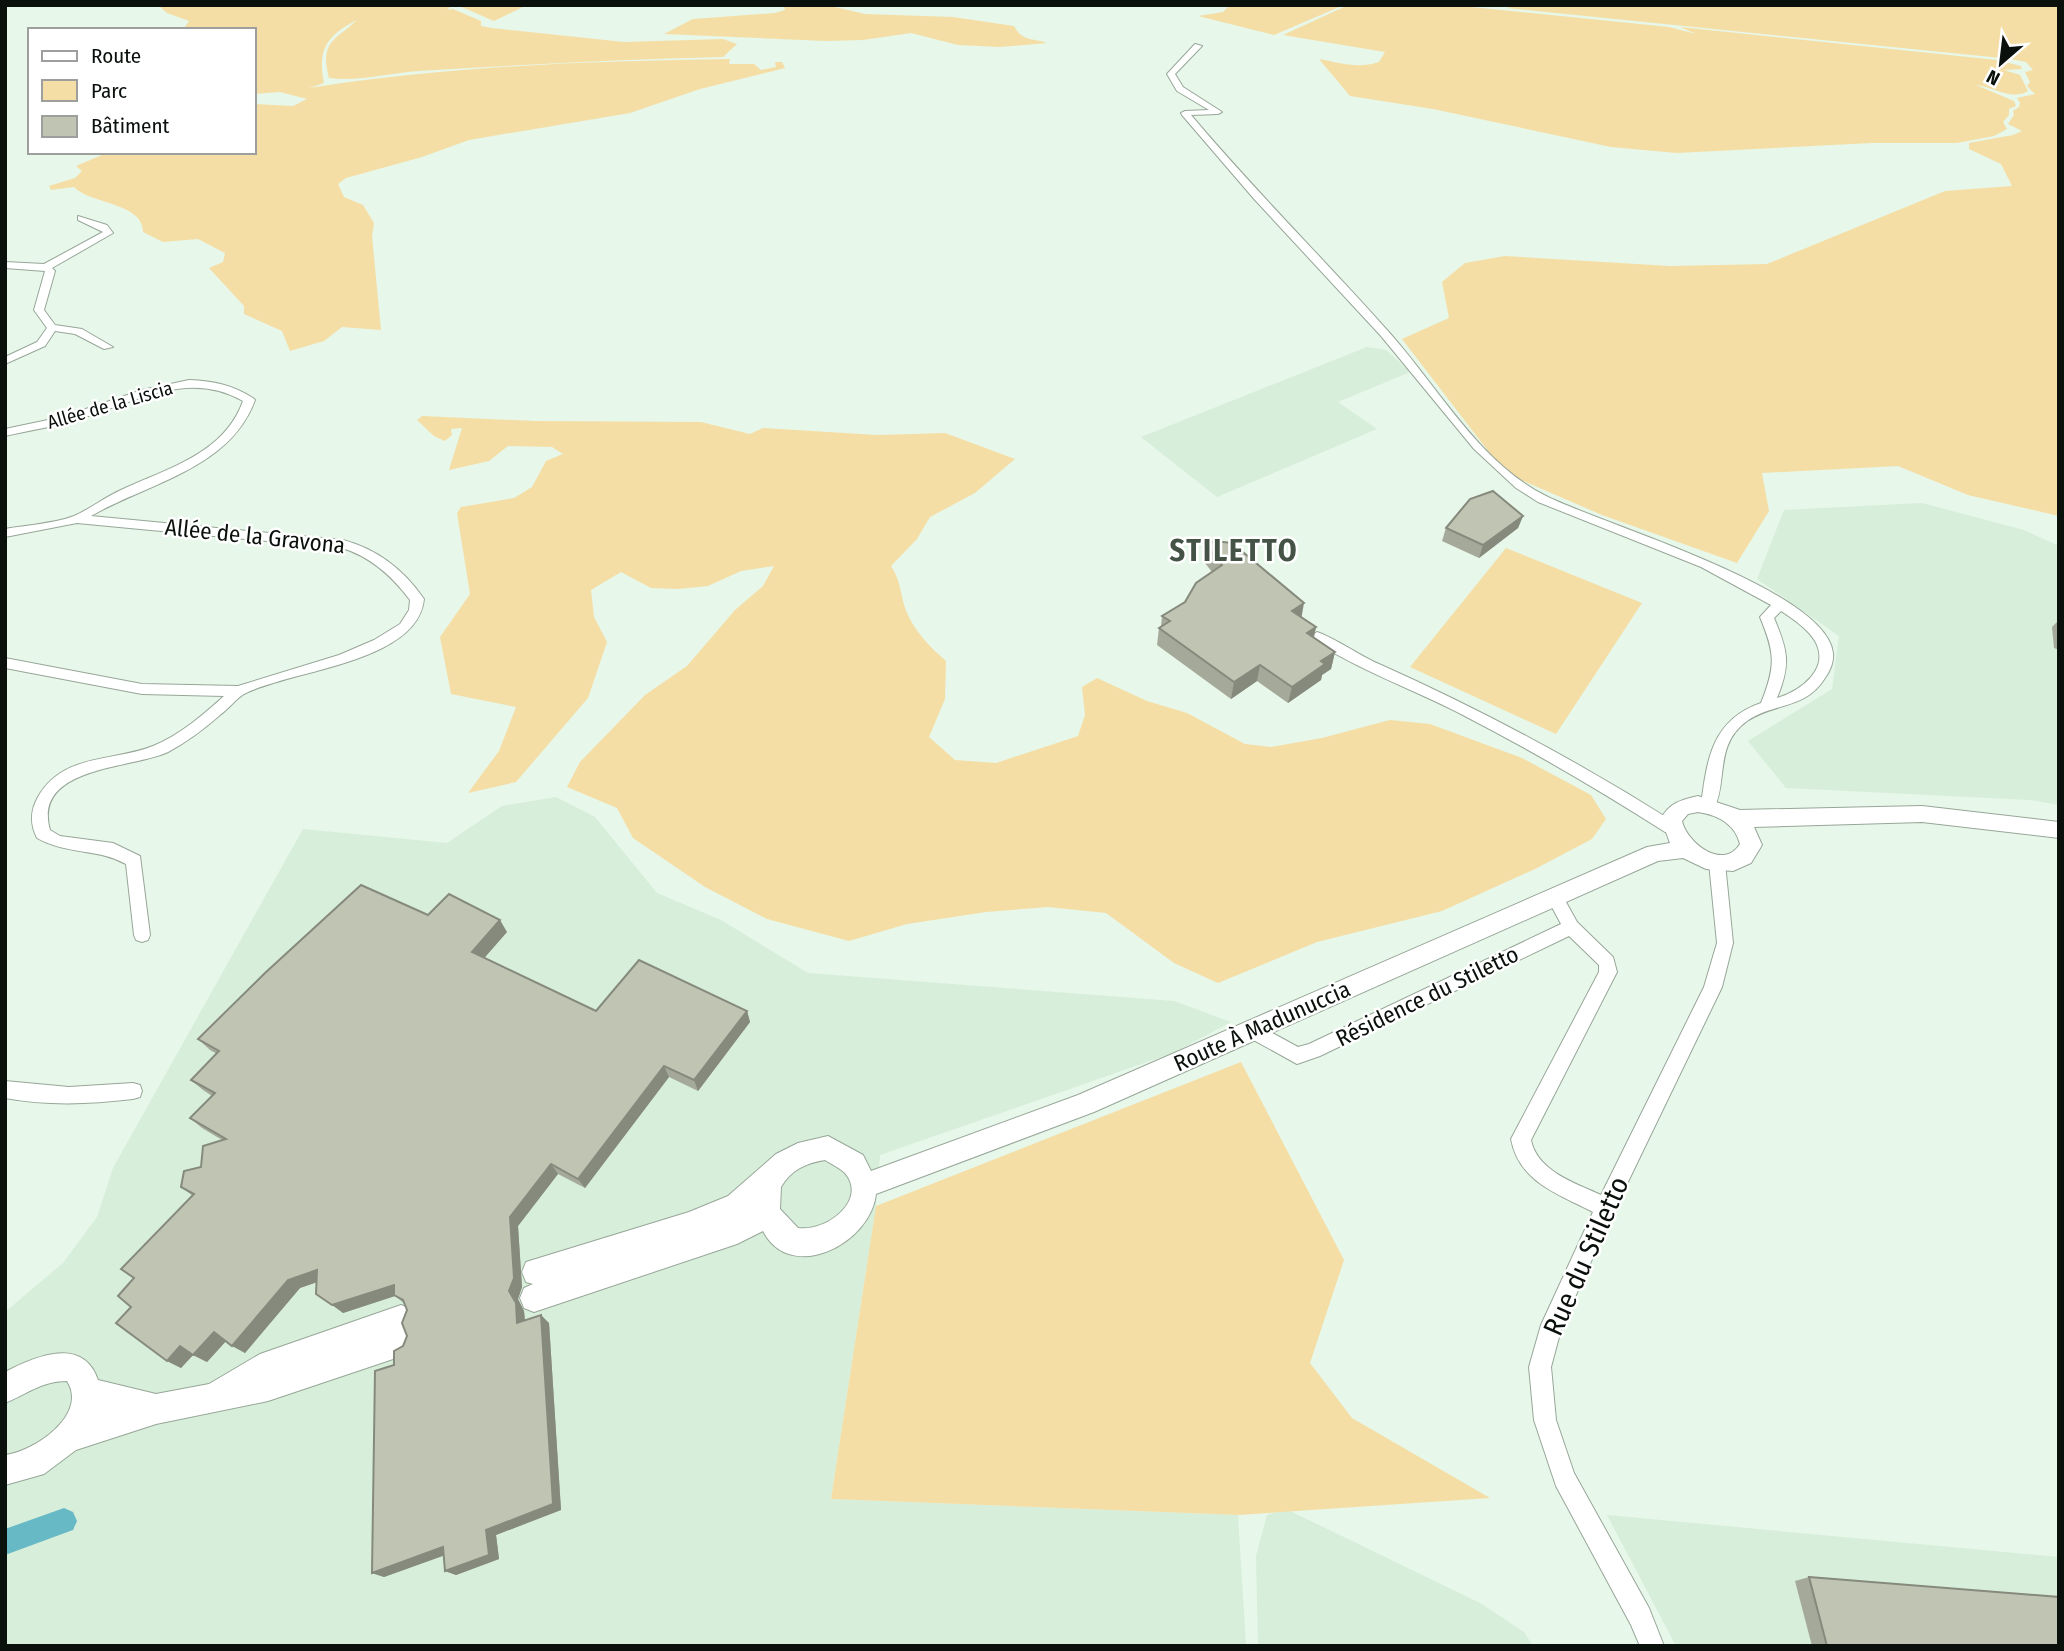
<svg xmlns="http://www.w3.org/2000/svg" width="2064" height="1651" viewBox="0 0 2064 1651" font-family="'Fira Sans Condensed',sans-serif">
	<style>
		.built { fill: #d7eeda }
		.green { fill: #f5dea5 }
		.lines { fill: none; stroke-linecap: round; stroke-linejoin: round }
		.canal { fill: #68b9c6; fill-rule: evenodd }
		.minor-casing { stroke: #97a698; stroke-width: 2 }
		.major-casing { stroke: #97a698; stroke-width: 2 }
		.minor { fill: #fff; fill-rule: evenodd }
		.major { fill: #fff; fill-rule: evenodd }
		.wall { fill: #a5a99a }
		.shaded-wall { fill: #868a7d }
		.building { fill: #c0c5b3; stroke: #868a7d; stroke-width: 2 }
		.labels { text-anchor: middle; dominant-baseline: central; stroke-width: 5; stroke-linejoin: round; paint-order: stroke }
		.far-street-label { font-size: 19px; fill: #0a100b; stroke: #fff }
		.street-label { font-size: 23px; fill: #0a100b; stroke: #fff }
		.near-street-label { font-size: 28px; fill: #0a100b; stroke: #fff }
		.district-label { font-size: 30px; font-weight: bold; letter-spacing: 2px; fill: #455347; stroke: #fff }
	</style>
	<rect width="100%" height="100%" fill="#e7f7e9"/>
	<g class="built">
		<polygon points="1367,347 1386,350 1410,372 1338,402 1377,429 1217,497 1141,437"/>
		<polygon points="1922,503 2024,530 2059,546 2059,805 2030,800 1786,788 1748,741 1832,689 1839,636 1757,579 1784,510"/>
		<polygon points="556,797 595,817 657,893 721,920 808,973 1174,1001 1231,1022 1173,1053 880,1155 876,1206 831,1499 1238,1515 1246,1646 5,1646 5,1312 63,1263 97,1217 113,1168 303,829 447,843 502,806"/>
		<polygon points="1286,1509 1480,1603 1524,1632 1533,1646 1258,1646 1256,1556 1267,1515"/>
		<polygon points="1607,1515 2059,1557 2059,1646 1676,1646"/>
	</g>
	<g class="green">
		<path d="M158,5H448L450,7L447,10L453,9L481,21V26L492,28L624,42L723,39L737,44L723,57C621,59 520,65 419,71C389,73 358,82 329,78C319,41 336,40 357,20C327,35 317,50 324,83L309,88C447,66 589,61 730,59L729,64H754L761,70L776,67L775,62H782L785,68L700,89L630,113L469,140L422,157L346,178L338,184L344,197L363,205L374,223L372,236L381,330L342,327L324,341L290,351L282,331L244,314V306L209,268L223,262L225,253L198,239L163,242L143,232C144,203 90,204 74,187L51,190L49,186L75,178L82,171L76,166L109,152H254L255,104L293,106L307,99L280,92L254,94V30H183L189,21L167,13Z"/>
		<polygon points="457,5 527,5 494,21"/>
		<path d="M784,5H826L865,14L953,17L1014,26C1022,42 1034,38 1047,43L1000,47L958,45L911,33L863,40L826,41L664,34L693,19L775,13L785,10Z"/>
		<polygon points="1230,5 1344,5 1274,35 1198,16 1223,12"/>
		<path d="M1451,5L1669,27L1696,34L1680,27L1997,60L2021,66L2022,69L2004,70L2020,75L2028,91C2012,101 1993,87 1976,85L2014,101L2016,106L2009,109V115L2003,122L2007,129L1994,136L1957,143H1872L1677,153L1611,147L1433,109L1350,96L1319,59C1340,63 1358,69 1379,62L1385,52L1283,35L1344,7Z"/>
		<polygon points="1519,5 2059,5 2059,516 1968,495 1898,466 1762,473 1769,511 1737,563 1602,515 1505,473 1402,339 1449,318 1442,282 1465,263 1505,256 1670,266 1767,264 1945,191 2012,186 2001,164 1969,149 1969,143 2013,135 2022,131 2008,124 2014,115 2013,111 2019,107 2020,103 2017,98 2035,94 2027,86 2030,82 2025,72 2033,70 2026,62 2011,59 1507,8"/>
		<path d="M422,416L535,421L701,422L750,434L763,428L877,435L945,433L1015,459L975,493L930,517L917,539L891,566C902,583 900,596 907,613C916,633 930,647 946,661L945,699L929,737L955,760L996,763L1078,736L1085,715L1082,687L1097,678L1147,701L1187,713L1245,744L1271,747L1322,738L1390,720L1430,724L1522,758L1591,795L1606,819L1592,839L1535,869L1442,911L1317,942L1218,983L1174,963L1106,913L1048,907L986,912L907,924L849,941L767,919L705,887L633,838L617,808L567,787L580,762L645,695L687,666L735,610L763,586L774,566L741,571L708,586L678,589L651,588L621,572L591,590L594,617L607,642L588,698L516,782L468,793L499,751L516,707L451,694L440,637L470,594L457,513L461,507L514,498L532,487L546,461L563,454L552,447L508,446L489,461L449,470L462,428L451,429L452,435L445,441L434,436L417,420Z"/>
		<polygon points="1506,548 1642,603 1556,734 1410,667"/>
		<polygon points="1241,1062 1344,1260 1310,1363 1352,1418 1490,1498 1238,1515 831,1499 876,1206"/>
	</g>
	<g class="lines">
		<polygon class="canal" points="64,1508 73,1512 77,1521 73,1530 5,1555 5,1529"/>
		<defs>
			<g id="minor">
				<path d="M1195,44L1202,46L1175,74L1183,87L1222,112L1218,114L1191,115C1254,190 1323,258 1387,330C1437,385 1478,462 1546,496C1601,524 1826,589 1833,653C1834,662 1830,671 1825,678C1805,710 1775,702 1747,721C1714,745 1728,780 1714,809L1709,811L1701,805C1707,759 1712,720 1761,703C1776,666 1775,653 1760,617L1771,605L1701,567L1538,502L1516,488L1474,449L1381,336L1255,200L1182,115L1181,113L1185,111L1209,110L1177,91L1167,74ZM1781,611C1793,619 1807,628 1815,641C1831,669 1800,691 1777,698C1791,664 1788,651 1774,618Z"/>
				<polygon points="78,216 107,225 113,233 52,268 55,271 44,310 55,325 82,329 113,347 104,349 75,334 55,331 45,346 5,364 5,357 37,342 47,328 34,310 45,271 5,268 5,262 44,264 103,232 78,220"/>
				<path d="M189,380C214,381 232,385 253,398L255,400C230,469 148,483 91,516L343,540C377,549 404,570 424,599C418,663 290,670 244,694C236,699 228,709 220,715C204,729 187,742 168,752C132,769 32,766 50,830L60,836L113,843L140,856L150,935L148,940L142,942L136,940L134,935L126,864C97,848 67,855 37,838C30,824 30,811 38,797C63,753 113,762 153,746C180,735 203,715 224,696L142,694L5,668V658L142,684L238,686L339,655L374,640L400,624L409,610L410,600C392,576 371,557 342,548L77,523L5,537V529C27,525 53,524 74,516C90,509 105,497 121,490C168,468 224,454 243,401C187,369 134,403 79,419C55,427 30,430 5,436V429L62,417L142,390Z"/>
				<path d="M1317,632C1335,638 1360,656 1379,664C1482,710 1581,763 1677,824L1679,828L1677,832H1665C1599,790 1531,750 1461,714C1412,689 1359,670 1312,640L1310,637Z"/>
				<path d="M1717,857L1723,858L1725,863L1733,943L1722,987L1612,1215L1562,1326L1551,1367L1556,1420L1574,1473L1649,1608L1664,1646H1640L1631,1625L1556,1486L1534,1420L1529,1367L1541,1325L1593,1212C1558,1194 1519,1182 1511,1139L1599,972V965L1569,936L1320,1056L1297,1064L1248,1037L1245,1031L1248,1025L1254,1023L1298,1047L1309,1044L1561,924L1547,898L1549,893L1555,891L1561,893L1577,922L1613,957L1617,972L1531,1140C1537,1171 1575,1183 1601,1195L1704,987L1717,943L1709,863L1711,858Z"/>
				<path d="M5,1081L69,1087L133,1083L140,1085L142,1091L140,1097L133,1099C90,1104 48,1106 5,1098Z"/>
			</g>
			<g id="major">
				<path d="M1698,796L1740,810L1922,806L2059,822V838L1922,822L1754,827L1762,845L1751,863L1733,871L1706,869L1683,858L1658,861L1094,1112L876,1194C871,1243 791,1285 763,1231L737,1244L534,1312L524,1308L520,1298L524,1288L533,1284L526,1282L522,1272L526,1262L689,1212L728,1196L776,1154L798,1143L828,1136L863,1155L871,1171L1078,1095L1647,847L1670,843L1661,819C1669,803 1681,800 1698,796ZM1698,812C1718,815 1735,824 1740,844C1723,871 1687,843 1682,821L1688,814ZM825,1160C831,1164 840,1168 845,1173C868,1200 827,1232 798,1228L780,1209L781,1187C791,1170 806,1163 825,1160Z"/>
				<path d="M401,1305L411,1309L415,1319L411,1329L406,1331L411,1333L415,1343L411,1353L268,1401L156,1424L76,1450L44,1474L5,1485V1455C33,1452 89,1415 67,1381C42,1381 27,1394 5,1403V1372C36,1356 83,1336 98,1380L156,1394L209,1384L260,1354Z"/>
			</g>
		</defs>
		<use href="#minor" class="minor-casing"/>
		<use href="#major" class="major-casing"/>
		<use href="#minor" class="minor"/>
		<use href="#major" class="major"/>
	</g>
	<g class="wall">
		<polygon points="1523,516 1518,528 1479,558 1442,541 1446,528"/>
		<polygon points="1207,546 1301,617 1316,627 1314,638 1335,652 1331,669 1322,675 1321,680 1288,703 1257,681 1231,699 1157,645 1159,628 1161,626 1162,616 1185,602 1212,572 1205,563"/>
		<polygon points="2059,620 2059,650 2054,648 2052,627"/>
		<polygon points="507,932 484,958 596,1011 747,1011 750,1022 698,1091 669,1077 585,1188 558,1174 518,1226 522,1287 518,1299 524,1311 525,1321 549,1323 561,1510 496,1535 499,1559 456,1575 445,1571 444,1555 384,1577 372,1573 394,1365 407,1336 407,1310 405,1304 395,1296 343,1313 317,1282 300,1288 245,1353 226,1341 207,1362 193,1355 181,1368 167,1361 131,1307 134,1278 193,1196 181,1187 201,1167 222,1140 202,1128 190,1118 212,1096 203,1090 191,1080 217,1054 210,1050 198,1039"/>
		<polygon points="1809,1577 2059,1646 1812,1646 1795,1581"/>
	</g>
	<g class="shaded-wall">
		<polygon points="1523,516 1518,528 1479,558 1483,545"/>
		<polygon points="1304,603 1301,620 1292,611"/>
		<polygon points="1316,627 1312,644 1307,633"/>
		<polygon points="1335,652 1331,669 1322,675 1321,680 1288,703 1292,687 1321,661"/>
		<polygon points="1260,665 1257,681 1231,699 1234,682"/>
		<polygon points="500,920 507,932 479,964 472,952"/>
		<polygon points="747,1011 750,1022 698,1091 694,1080"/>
		<polygon points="664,1066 669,1077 585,1188 578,1179"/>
		<polygon points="551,1164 558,1174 518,1226 522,1287 518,1299 524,1311 526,1331 517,1323 509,1291 510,1217"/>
		<polygon points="317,1270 329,1278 300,1288 245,1353 232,1346 288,1280"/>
		<polygon points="394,1285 404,1293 343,1313 332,1305"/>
		<polygon points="541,1315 549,1323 561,1510 496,1535 499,1559 456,1575 445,1571 486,1530"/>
		<polygon points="214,1332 227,1340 207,1362 193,1355 181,1368 167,1361 180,1346"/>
		<polygon points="443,1547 454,1552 384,1577 372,1573"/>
	</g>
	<g class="building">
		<polygon points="1493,491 1523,516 1483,545 1446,528 1470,499"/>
		<polygon points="1214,541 1232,543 1304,603 1292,611 1316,627 1307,633 1335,652 1321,661 1325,664 1292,687 1260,665 1234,682 1159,628 1170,621 1162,616 1185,602 1196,583 1222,565 1207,546"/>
		<polygon points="361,885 428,915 449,894 500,920 472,952 596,1011 639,960 747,1011 694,1080 664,1066 578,1179 551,1164 510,1217 514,1278 509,1291 516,1303 517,1323 541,1315 553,1504 486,1530 489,1555 445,1571 443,1547 372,1573 375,1371 394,1365 394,1351 403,1346 407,1336 402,1323 407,1310 403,1300 394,1295 394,1285 332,1305 316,1294 317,1270 288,1280 232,1346 214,1332 193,1355 180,1346 167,1361 116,1323 131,1307 118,1296 134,1278 121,1269 194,1194 181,1187 184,1171 201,1167 203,1146 226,1139 190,1118 215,1093 191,1080 219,1051 198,1039 265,973"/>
		<polygon points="1809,1577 2059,1597 2059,1646 1827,1646"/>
	</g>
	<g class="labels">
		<g class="far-street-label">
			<text transform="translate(110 405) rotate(-16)">Allée de la Liscia</text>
		</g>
		<g class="street-label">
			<text transform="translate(255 536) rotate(6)">Allée de la Gravona</text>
			<text transform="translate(1427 996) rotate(-26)">Résidence du Stiletto</text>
			<text transform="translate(1262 1026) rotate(-24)">Route À Madunuccia</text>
		</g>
		<g class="near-street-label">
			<text transform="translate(1586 1256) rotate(-66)">Rue du Stiletto</text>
		</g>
		<g class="district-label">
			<text x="1234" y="551">STILETTO</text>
		</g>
	</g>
	<rect width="2064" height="1651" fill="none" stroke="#0a100b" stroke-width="14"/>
	<rect x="28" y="28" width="228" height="126" fill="#ffffff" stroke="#9d9f9d" stroke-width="2"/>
	<rect x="42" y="51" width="35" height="10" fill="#ffffff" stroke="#9d9f9d" stroke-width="2"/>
	<text x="91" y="63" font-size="21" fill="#0a100b">Route</text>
	<rect x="42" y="80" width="35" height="21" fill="#f5dea5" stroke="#9d9f9d" stroke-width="2"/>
	<text x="91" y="98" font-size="21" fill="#0a100b">Parc</text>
	<rect x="42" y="116" width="35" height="21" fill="#c0c5b3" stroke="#9d9f9d" stroke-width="2"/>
	<text x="91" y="133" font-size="21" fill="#0a100b">Bâtiment</text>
	<g transform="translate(2001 63) rotate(208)" stroke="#ffffff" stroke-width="5" paint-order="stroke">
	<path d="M0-5L12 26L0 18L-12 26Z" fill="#0a100b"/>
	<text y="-10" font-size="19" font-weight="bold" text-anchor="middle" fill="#0a100b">N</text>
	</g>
</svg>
